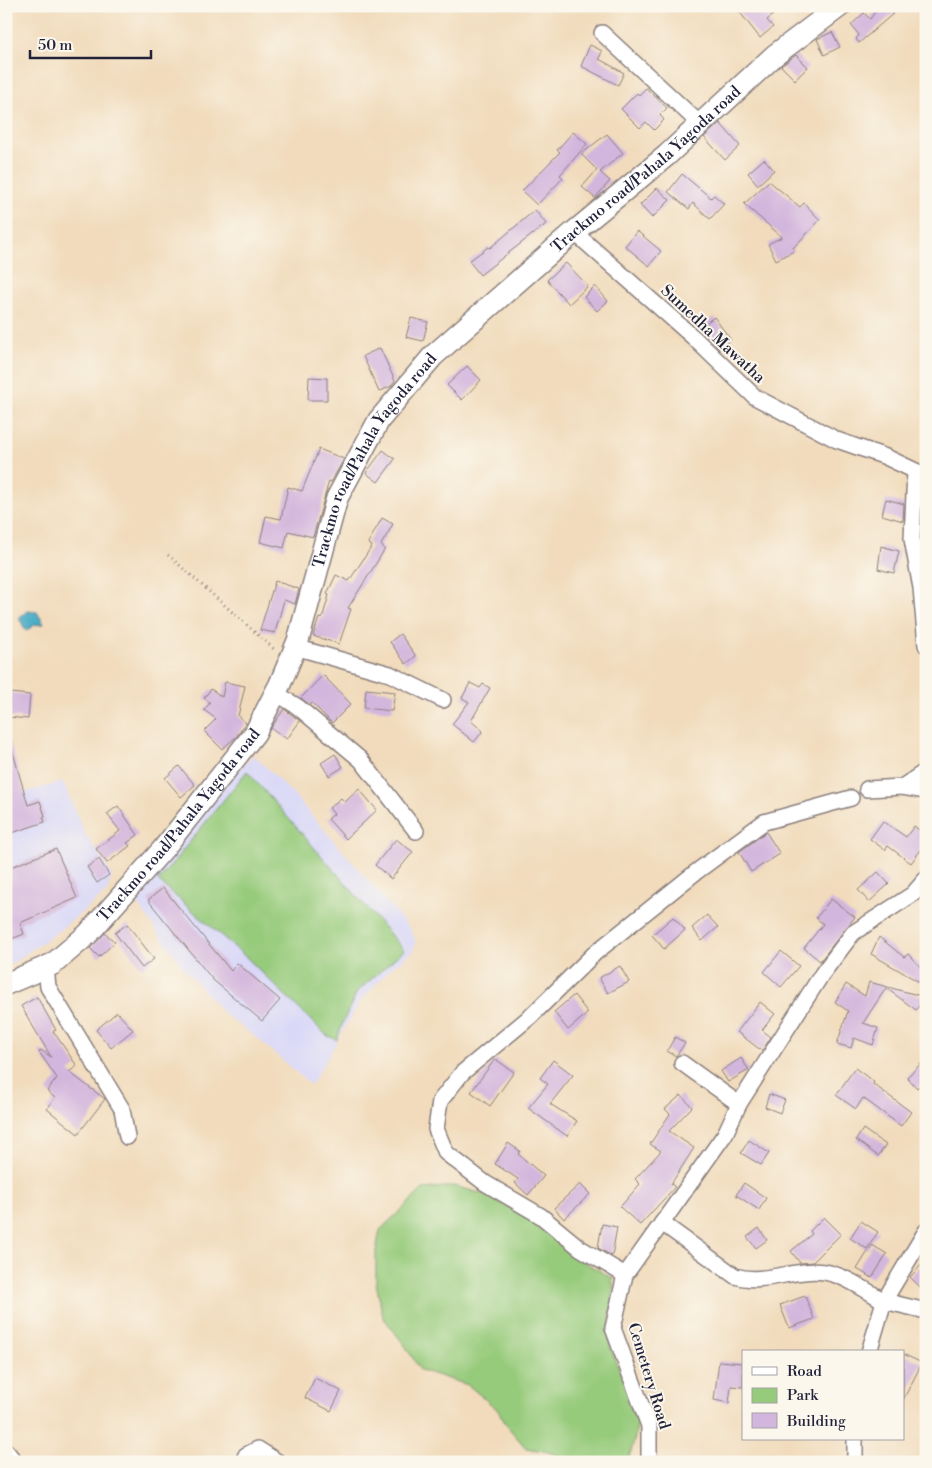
<svg xmlns="http://www.w3.org/2000/svg" width="932" height="1468" viewBox="0 0 932 1468" font-family="'Libre Bodoni',serif">
	<style>
		.built { fill: #d8d7f8 }
		.green { fill: #97cb7c; stroke: #5c765c }
		.water { fill: #46aac5; stroke: #346680 }
		.building { fill: #d3b6dd }
		.lines { fill: none; stroke-linecap: round; stroke-linejoin: round }
		.street-casing { stroke: #8a7e7c; stroke-width: 18 }
		.secondary-casing { stroke: #8a7e7c; stroke-width: 24 }
		.path { stroke: #8a7e7c; stroke-width: 3; stroke-dasharray: 1 4; stroke-linecap: butt }
		.street { stroke: #fff; stroke-width: 15 }
		.secondary { stroke: #fff; stroke-width: 21 }
		.labels { text-anchor: middle; dominant-baseline: central; stroke-width: 4; stroke-linejoin: round; paint-order: stroke }
		.street-label { font-size: 16px; fill: #22223b; stroke: #fbf7ec }
	</style>
	<rect width="100%" height="100%" fill="#fbf7ec"/>
	<filter id="ink" filterUnits="userSpaceOnUse"><feTurbulence type="fractalNoise" baseFrequency=".02" numOctaves="2"/><feDisplacementMap in="SourceGraphic" scale="10" xChannelSelector="R" yChannelSelector="G"/><feConvolveMatrix kernelMatrix="1 2 1 2 8 2 1 2 1" color-interpolation-filters="sRGB"/></filter>
	<filter id="wash" filterUnits="userSpaceOnUse"><feTurbulence type="fractalNoise" baseFrequency=".0096" numOctaves="4" result="noise"/><feDisplacementMap in="SourceGraphic" scale="20" xChannelSelector="R" yChannelSelector="G"/><feGaussianBlur stdDeviation="1.12" result="paint"/><feColorMatrix in="noise" values="0 0 0 0 0 0 0 0 0 0 0 0 0 0 0 0 0 1.4 0 .05"/><feComposite in="paint" operator="in"/></filter>
	<g filter="url(#wash)">
		<rect width="100%" height="100%" fill="#f1dbbc"/>
		<g class="built">
			<polygon points="254,755 293,794 395,911 410,929 416,942 412,952 391,968 361,1001 311,1085 258,1039 224,1014 181,965 135,900 235,773"/>
			<polygon points="63,782 85,834 112,875 107,892 57,932 14,962 6,964 6,797"/>
		</g>
		<g class="green">
			<polygon points="247,771 404,950 357,992 343,1022 337,1040 326,1035 246,957 158,881"/>
			<path d="M455,1186L483,1194L518,1212L546,1231L572,1255L612,1278C617,1297 608,1316 609,1336C610,1366 638,1390 637,1420C637,1434 632,1449 627,1462H571L549,1452L526,1448L507,1426L497,1409L468,1385L420,1370L406,1347L383,1317L376,1283V1251L380,1230L423,1189Z"/>
		</g>
		<polygon class="water" points="28,611 37,612 44,624 34,625 26,631 19,618"/>
		<g id="blocks">
			<g class="building">
				<polygon points="735,6 783,6 767,20 773,27 760,38"/>
				<polygon points="879,6 902,6 859,43 856,39 859,35 851,25 864,13 870,19"/>
				<polygon points="832,32 840,47 824,55 817,39"/>
				<polygon points="590,45 602,51 599,59 624,73 618,85 581,66"/>
				<polygon points="796,55 808,67 795,80 781,66"/>
				<polygon points="646,88 667,108 660,115 664,120 654,130 646,122 640,128 621,109 637,93 639,95"/>
				<polygon points="720,123 740,146 725,160 704,137"/>
				<polygon points="573,132 587,144 560,175 563,178 537,205 522,191 560,152 557,150"/>
				<polygon points="607,134 623,153 600,172 610,181 595,198 582,187 597,170 581,154"/>
				<polygon points="764,159 774,170 758,185 748,173"/>
				<polygon points="682,174 711,198 714,195 724,204 710,219 693,203 689,209 668,192"/>
				<polygon points="769,181 800,207 804,203 820,220 793,248 794,251 776,260 768,244 782,237 744,204"/>
				<polygon points="657,188 670,200 652,218 640,205"/>
				<polygon points="535,210 546,224 480,275 469,261 488,247 490,248"/>
				<polygon points="637,231 661,251 649,266 625,246"/>
				<polygon points="566,263 588,286 569,304 547,280"/>
				<polygon points="595,286 608,301 597,311 584,297"/>
				<polygon points="714,317 731,340 719,349 699,328"/>
				<polygon points="411,318 428,322 423,341 406,337"/>
				<polygon points="380,348 395,381 391,386 379,392 363,356"/>
				<polygon points="467,366 481,380 462,400 447,385"/>
				<polygon points="309,377 327,378 327,400 308,400"/>
				<polygon points="319,449 344,459 331,482 329,481 313,537 288,531 284,548 260,542 266,516 281,519 288,487 302,491"/>
				<polygon points="383,450 395,459 378,482 366,473"/>
				<polygon points="886,499 904,504 903,521 882,515"/>
				<polygon points="382,518 393,524 381,545 385,549 348,608 351,609 339,644 313,636 319,618 322,619 329,595 327,594 336,575 349,581 372,546 368,543"/>
				<polygon points="881,546 899,551 894,573 878,569"/>
				<polygon points="275,581 299,589 295,604 284,600 275,633 260,630"/>
				<polygon points="400,634 416,656 406,664 390,642"/>
				<polygon points="323,675 351,704 332,723 312,703 310,705 301,698"/>
				<polygon points="225,682 245,686 238,716 246,723 236,737 222,749 204,731 216,719 204,710 210,703 204,698 211,689 222,697"/>
				<polygon points="470,683 480,688 483,684 490,688 471,721 483,731 474,742 452,724 469,702 462,698"/>
				<polygon points="366,689 395,692 392,711 364,708"/>
				<polygon points="10,693 30,695 28,719 8,717"/>
				<polygon points="284,709 300,721 287,739 271,728"/>
				<polygon points="6,742 10,742 28,805 40,801 45,816 43,817 45,822 6,835 6,812 12,810 6,789"/>
				<polygon points="335,754 343,767 329,776 321,763"/>
				<polygon points="179,766 195,785 181,797 165,778"/>
				<polygon points="359,789 377,810 346,839 328,819 334,814 329,808 341,798 345,802"/>
				<polygon points="118,806 138,835 127,843 130,846 107,863 96,849 120,831 107,814"/>
				<polygon points="883,821 906,837 914,826 926,835 926,843 911,863 888,846 885,850 870,839"/>
				<polygon points="766,832 780,854 751,872 739,852"/>
				<polygon points="396,839 413,852 391,879 375,865"/>
				<polygon points="56,849 77,898 20,923 24,934 6,941 6,869"/>
				<polygon points="99,859 109,875 97,883 87,867"/>
				<polygon points="878,872 889,884 869,902 858,890"/>
				<polygon points="163,888 231,971 237,963 280,1000 262,1021 213,980 148,900"/>
				<polygon points="831,899 855,917 820,961 804,948 823,924 816,918"/>
				<polygon points="707,915 718,927 702,941 692,928"/>
				<polygon points="673,917 685,930 664,949 652,935"/>
				<polygon points="127,924 154,959 142,968 115,933"/>
				<polygon points="105,933 115,942 99,957 90,948"/>
				<polygon points="879,937 904,957 908,954 926,973 926,986 871,954"/>
				<polygon points="781,951 799,966 781,987 764,972"/>
				<polygon points="620,966 629,982 608,993 599,978"/>
				<polygon points="869,982 925,997 916,1010 886,988 863,1023 878,1028 873,1045 854,1038 851,1048 837,1044 848,1011 835,1002 846,984 865,996"/>
				<polygon points="574,995 588,1013 568,1030 554,1012"/>
				<polygon points="37,997 56,1030 53,1031 77,1066 69,1072 105,1099 78,1134 47,1109 55,1098 47,1091 57,1078 39,1052 41,1050 51,1057 21,1006"/>
				<polygon points="760,1002 775,1014 762,1030 771,1037 762,1051 737,1032"/>
				<polygon points="117,1012 133,1030 111,1048 96,1030"/>
				<polygon points="675,1037 685,1043 676,1056 667,1051"/>
				<polygon points="741,1058 749,1070 728,1082 721,1071"/>
				<polygon points="495,1059 514,1072 490,1106 471,1092"/>
				<polygon points="926,1059 926,1079 917,1088 907,1077"/>
				<polygon points="553,1060 573,1075 550,1104 577,1121 567,1136 528,1108 548,1084 540,1078"/>
				<polygon points="855,1068 874,1082 873,1084 911,1112 901,1126 863,1098 856,1109 836,1095"/>
				<polygon points="769,1094 785,1100 780,1113 765,1107"/>
				<polygon points="681,1095 692,1107 669,1131 694,1148 671,1184 675,1187 640,1225 620,1207 640,1184 635,1179 661,1151 650,1144 670,1114 665,1109"/>
				<polygon points="863,1129 886,1145 878,1156 856,1140"/>
				<polygon points="749,1140 769,1153 761,1165 741,1153"/>
				<polygon points="508,1143 520,1151 518,1154 544,1176 528,1195 515,1183 518,1179 495,1164"/>
				<polygon points="744,1183 766,1198 759,1210 736,1195"/>
				<polygon points="580,1184 590,1194 564,1219 554,1208"/>
				<polygon points="824,1217 841,1234 813,1262 800,1263 791,1251 812,1234 810,1231"/>
				<polygon points="861,1221 878,1232 867,1249 850,1238"/>
				<polygon points="602,1224 617,1227 612,1256 598,1248"/>
				<polygon points="759,1228 767,1240 756,1248 747,1237"/>
				<polygon points="872,1245 887,1254 872,1278 857,1269"/>
				<polygon points="926,1260 926,1293 910,1277"/>
				<polygon points="805,1296 814,1319 789,1328 780,1305"/>
				<polygon points="903,1354 922,1363 903,1400"/>
				<polygon points="719,1361 743,1363 743,1387 731,1386 729,1403 714,1400"/>
				<polygon points="315,1378 341,1391 331,1411 305,1398"/>
			</g>
		</g>
	</g>
	<g filter="url(#ink)">
		<use href="#blocks" fill-opacity="0" stroke="#8a7e7c" stroke-width="1"/>
		<g class="lines">
			<defs>
				<g id="street">
					<polyline points="602,33 700,124"/>
					<polyline points="574,232 693,337 755,397 837,440 886,457 926,476"/>
					<polyline points="915,471 912,539 921,588 926,645"/>
					<polyline points="295,647 390,674 443,700"/>
					<polyline points="276,693 298,707 361,760 416,831"/>
					<polyline points="902,787 926,791"/>
					<polyline points="867,789 902,787 926,771"/>
					<polyline points="46,968 48,987 122,1109 127,1137"/>
					<polyline points="682,1063 739,1104"/>
					<polyline points="662,1223 725,1134 739,1104 822,974 853,933 913,894 926,879"/>
					<polyline points="625,1275 580,1248 541,1216 485,1183 446,1153 436,1129 440,1101 462,1073 531,1016 595,953 696,872 764,822 851,798"/>
					<polyline points="869,1352 884,1301 926,1311"/>
					<polyline points="855,1439 855,1462"/>
					<polyline points="6,1451 15,1462"/>
					<polyline points="243,1462 246,1455 258,1449 278,1462"/>
					<path d="M649,1462V1426L613,1328L625,1275L662,1223L735,1276C767,1286 801,1264 833,1274C851,1279 868,1292 884,1301L926,1231"/>
				</g>
				<g id="secondary">
					<path id="s1" d="M6,984L53,964L88,934L164,848L255,733L280,684L298,641L337,498L379,420L433,356L574,232L666,156L775,55L840,6"/>
				</g>
			</defs>
			<use href="#street" class="street-casing"/>
			<use href="#secondary" class="secondary-casing"/>
			<polyline class="path" points="168,555 275,650"/>
			<use href="#street" class="street"/>
			<use href="#secondary" class="secondary"/>
		</g>
	</g>
	<g class="labels">
		<g class="street-label">
			<text stroke="none"><textPath href="#s1" startOffset="1064">Trackmo road/Pahala Yagoda road</textPath></text>
			<text transform="translate(713 334) rotate(43)">Sumedha Mawatha</text>
			<text stroke="none"><textPath href="#s1" startOffset="659">Trackmo road/Pahala Yagoda road</textPath></text>
			<text stroke="none"><textPath href="#s1" startOffset="239">Trackmo road/Pahala Yagoda road</textPath></text>
			<text transform="translate(649 1376) rotate(73)">Cemetery Road</text>
		</g>
	</g>
	<rect width="932" height="1468" fill="none" stroke="#fbf7ec" stroke-width="25"/>
	<rect x="742" y="1350" width="162" height="90" fill="#fbf7ec" stroke="#a4a2a5"/>
	<rect x="752" y="1367" width="25" height="8" fill="#ffffff" stroke="#a4a2a5"/>
	<text x="787" y="1376" font-size="15" fill="#22223b">Road</text>
	<rect x="752" y="1388" width="25" height="15" fill="#97cb7c" stroke="#a4a2a5"/>
	<text x="787" y="1400" font-size="15" fill="#22223b">Park</text>
	<rect x="752" y="1413" width="25" height="15" fill="#d3b6dd" stroke="#a4a2a5"/>
	<text x="787" y="1426" font-size="15" fill="#22223b">Building</text>
	<path d="M30 50v8h121v-8" fill="none" stroke="#22223b" stroke-width="2.5"/>
	<text x="38" y="50" font-size="15" fill="#22223b" stroke="#fbf7ec" stroke-width="4" paint-order="stroke">50 m</text>
</svg>
